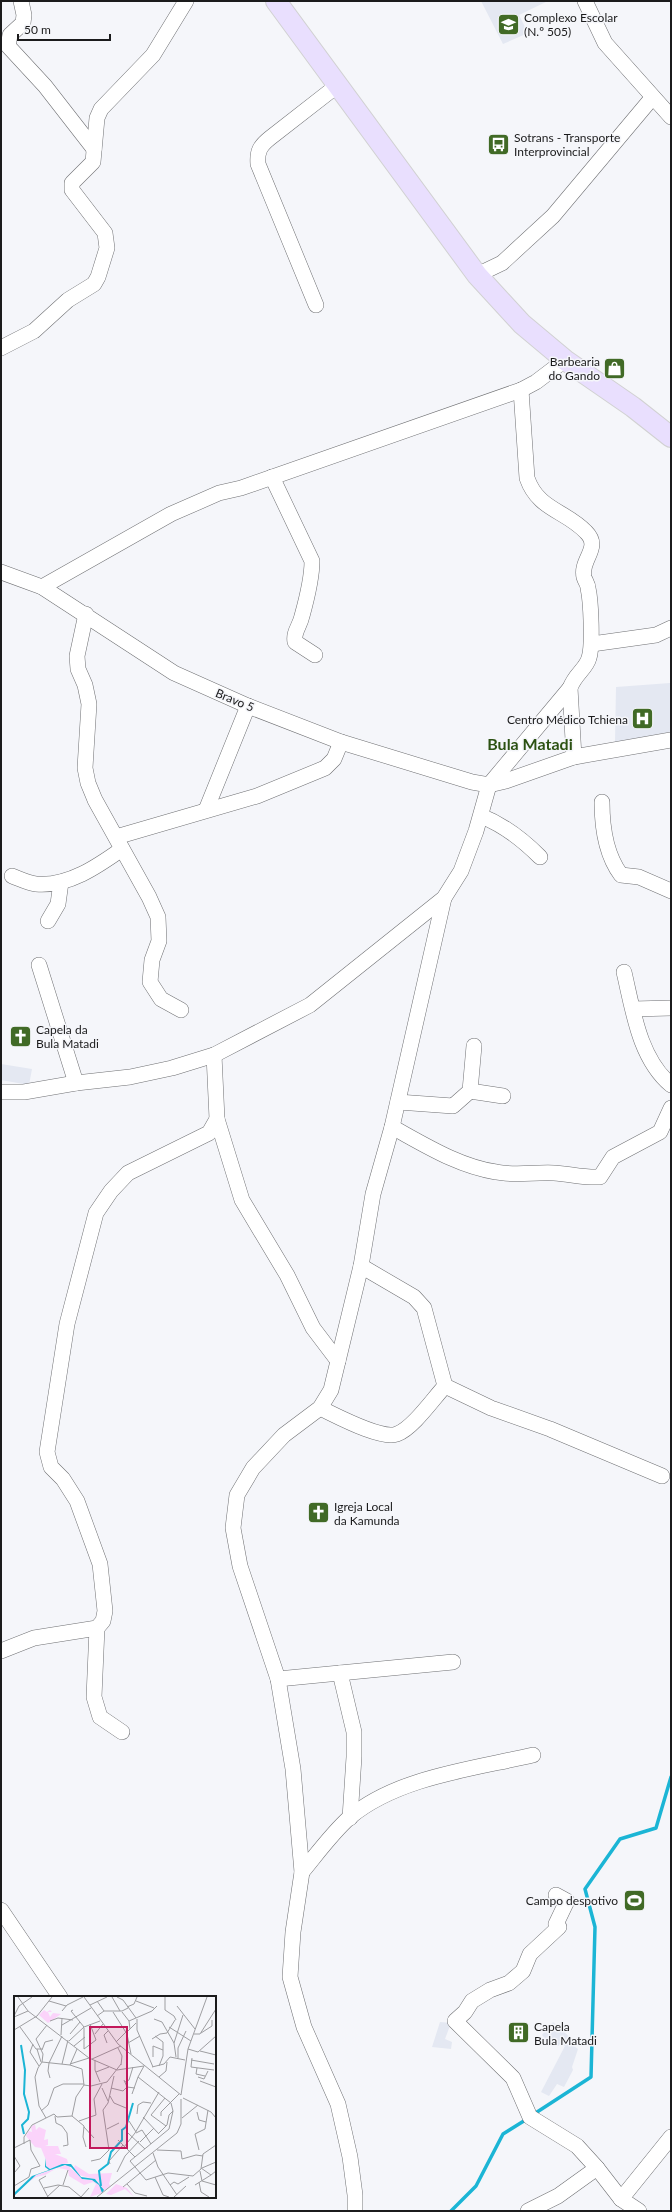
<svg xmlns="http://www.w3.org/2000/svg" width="672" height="2212" viewBox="0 0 672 2212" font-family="Lato,sans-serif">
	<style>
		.built { fill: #e4e8f2 }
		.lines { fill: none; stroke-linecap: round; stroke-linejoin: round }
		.stream { stroke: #1bb5d5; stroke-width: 3.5 }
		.minor-casing { stroke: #6f7073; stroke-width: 16 }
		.major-casing { stroke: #d1d1d2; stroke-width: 22 }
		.minor { stroke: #fff; stroke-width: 15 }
		.major { stroke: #e9dffe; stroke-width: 20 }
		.labels { text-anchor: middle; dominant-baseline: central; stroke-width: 3; stroke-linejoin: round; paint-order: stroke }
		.poi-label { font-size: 12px; fill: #1b1b1c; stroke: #f5f6fa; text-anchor: start }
		.street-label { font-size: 12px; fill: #1b1b1c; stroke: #f5f6fa }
		.district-label { font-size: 16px; font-weight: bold; fill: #2c5112; stroke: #f5f6fa }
		.inset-river { fill: none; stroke: #1bb5d5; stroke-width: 2 }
		.inset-road { fill: none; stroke: #9e9ea1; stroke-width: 1 }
		.view { fill: #c2185b; fill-opacity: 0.15; stroke: #c2185b; stroke-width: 2 }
		.inset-edge { fill: none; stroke: #1b1b1c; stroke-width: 2 }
	</style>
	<rect width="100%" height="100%" fill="#f5f6fa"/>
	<g class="built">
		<polygon points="481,1 548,1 519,15 528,33 503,44"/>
		<polygon points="670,683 671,732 615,742 616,687"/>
		<polygon points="1,1064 32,1069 29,1085 1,1080"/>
		<polygon points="440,2022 451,2023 445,2039 452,2042 451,2049 432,2047"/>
		<polygon points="553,2022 575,2042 574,2046 578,2049 572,2067 573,2070 564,2087 557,2084 549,2096 541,2092 565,2046 561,2043 558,2046 554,2041 552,2045 542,2035"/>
	</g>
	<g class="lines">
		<g class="stream">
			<polyline points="534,2114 591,2077 595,1927 585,1889 620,1839 656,1828 671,1777"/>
			<polyline points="451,2211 476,2186 503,2134 527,2119"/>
		</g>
		<defs>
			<g id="minor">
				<polyline points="21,1 24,15 23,23 10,35 8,46 45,86 94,149"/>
				<polyline points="585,1 605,43 671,117"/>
				<polyline points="477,275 502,263 553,216 652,98"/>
				<path d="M316,305L258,164C257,151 260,146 270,138L338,85"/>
				<polyline points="1,348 34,331 68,300 94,284 98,277 107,248 105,233 72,190 72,183 93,162 97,118 101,109 153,55 186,1"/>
				<path d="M521,390L527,478C538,510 565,510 586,532C602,548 580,559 584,577C585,581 588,584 588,588C591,601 593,646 589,658C586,669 575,674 570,688L574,757"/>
				<path d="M272,477L312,561C312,579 307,598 302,616C300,626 293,632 295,642L315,655"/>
				<polyline points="1,572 42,587 174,673 248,706 341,742 472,782 489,785 506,781 574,757 671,740"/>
				<polyline points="42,587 171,514 219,493 241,488 521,390 536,382 565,360"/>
				<polyline points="86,614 77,656 78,669 85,685 89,704 85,768 88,783 95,800 149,897 158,917 159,941 152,960 150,982 161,999 181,1010"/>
				<polyline points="592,644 656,635 671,628"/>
				<path d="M602,802C602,827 606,855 621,875L639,877L671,891"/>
				<polyline points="206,810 248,706"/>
				<path d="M481,816C504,825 522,839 540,857"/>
				<polyline points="116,837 257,796 325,768 334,759 341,742"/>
				<path d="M12,876C20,879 28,883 36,884C68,887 98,866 122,849"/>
				<polyline points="48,921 58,904 61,882"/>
				<polyline points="39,965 76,1083"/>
				<path d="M624,972C633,1010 639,1058 671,1085"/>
				<polyline points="633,1009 671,1008"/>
				<polyline points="470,1091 503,1096"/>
				<polyline points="1,1092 24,1092 76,1083 130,1077 172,1068 214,1055 310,1005 444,898 461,871 476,831 489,785 570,688"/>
				<polyline points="398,1102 453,1106 470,1091 474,1046"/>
				<polyline points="217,1119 242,1200 287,1275 313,1328 338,1361"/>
				<path d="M392,1127C425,1145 458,1166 496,1172C514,1176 535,1172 554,1173C570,1174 584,1178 600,1177L613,1157L660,1132L671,1108"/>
				<polyline points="361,1266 414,1297 424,1308 445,1386"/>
				<polyline points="445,1386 491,1408 550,1429 662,1476"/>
				<path d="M320,1408C337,1416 381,1440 397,1434C413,1428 433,1399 445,1386"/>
				<polyline points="97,1628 94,1697 100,1717 122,1732"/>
				<polyline points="1,1651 34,1638 97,1628 103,1621 105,1611 100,1564 77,1501 63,1479 51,1467 47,1452 67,1324 96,1213 111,1191 128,1173 209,1133 217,1119 214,1055"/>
				<polyline points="340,1673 354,1732 354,1757 350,1818"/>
				<polyline points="278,1679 453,1662"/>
				<path d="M302,1872C317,1854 332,1833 350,1817C398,1777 473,1769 533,1755"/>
				<polyline points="556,1895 567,1901 556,1924 559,1927 530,1954 523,1971 509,1983 490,1990 472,2001 465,2012 455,2021 513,2078 530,2117 577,2146 597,2168 621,2199 639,2211"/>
				<polyline points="1,1910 60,1997"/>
				<polyline points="621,2199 671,2137"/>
				<polyline points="355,2211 355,2195 350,2157 338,2104 304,2027 290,1977 293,1932 302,1872 293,1769 278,1679 240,1566 233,1528 237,1495 253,1468 284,1435 320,1408 331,1390 361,1266 373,1194 392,1127 444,898"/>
				<polyline points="528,2211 558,2196 597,2168"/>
			</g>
			<polyline id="major" points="276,1 477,275 522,324 565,360 633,407 671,437"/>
		</defs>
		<use href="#minor" class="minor-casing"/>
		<use href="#major" class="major-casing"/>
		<use href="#minor" class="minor"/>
		<use href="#major" class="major"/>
	</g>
	<defs>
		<symbol id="school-square" viewBox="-11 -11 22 22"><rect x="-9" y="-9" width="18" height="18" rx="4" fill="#416a26" stroke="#f5f6fa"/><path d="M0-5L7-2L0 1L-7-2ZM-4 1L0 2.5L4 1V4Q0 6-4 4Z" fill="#fff"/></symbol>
		<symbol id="bus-square" viewBox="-11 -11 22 22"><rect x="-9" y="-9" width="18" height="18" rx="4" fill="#416a26" stroke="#f5f6fa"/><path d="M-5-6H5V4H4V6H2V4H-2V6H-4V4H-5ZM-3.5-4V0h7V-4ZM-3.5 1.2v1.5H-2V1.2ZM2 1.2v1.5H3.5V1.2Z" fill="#fff"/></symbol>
		<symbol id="shop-square" viewBox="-11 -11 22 22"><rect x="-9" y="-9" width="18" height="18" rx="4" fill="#416a26" stroke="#f5f6fa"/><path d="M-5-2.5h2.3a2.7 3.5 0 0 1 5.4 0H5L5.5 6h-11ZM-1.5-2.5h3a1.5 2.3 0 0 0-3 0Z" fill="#fff"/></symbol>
		<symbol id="hospital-square" viewBox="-11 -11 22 22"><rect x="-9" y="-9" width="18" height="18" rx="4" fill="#416a26" stroke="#f5f6fa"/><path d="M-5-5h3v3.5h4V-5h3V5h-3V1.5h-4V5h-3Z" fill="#fff"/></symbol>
		<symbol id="church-square" viewBox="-11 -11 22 22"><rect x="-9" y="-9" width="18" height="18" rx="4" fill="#416a26" stroke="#f5f6fa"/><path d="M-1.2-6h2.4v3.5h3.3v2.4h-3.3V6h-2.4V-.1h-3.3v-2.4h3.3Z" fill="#fff"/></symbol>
		<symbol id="stadium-square" viewBox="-11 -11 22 22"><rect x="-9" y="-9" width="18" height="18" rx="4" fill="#416a26" stroke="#f5f6fa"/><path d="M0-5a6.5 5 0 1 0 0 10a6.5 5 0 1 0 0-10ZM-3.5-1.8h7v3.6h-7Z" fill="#fff"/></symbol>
		<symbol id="building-square" viewBox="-11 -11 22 22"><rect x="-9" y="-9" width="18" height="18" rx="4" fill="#416a26" stroke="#f5f6fa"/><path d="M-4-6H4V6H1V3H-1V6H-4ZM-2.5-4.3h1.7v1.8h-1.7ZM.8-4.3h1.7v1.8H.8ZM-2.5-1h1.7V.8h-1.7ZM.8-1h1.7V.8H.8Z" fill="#fff"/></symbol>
	</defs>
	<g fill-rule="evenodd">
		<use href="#school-square" x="496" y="12" width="25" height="25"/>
		<use href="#bus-square" x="486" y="132" width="25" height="25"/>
		<use href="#shop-square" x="602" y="356" width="25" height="25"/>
		<use href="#hospital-square" x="630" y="706" width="25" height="25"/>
		<use href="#church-square" x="8" y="1024" width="25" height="25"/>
		<use href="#church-square" x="306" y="1500" width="25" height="25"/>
		<use href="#stadium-square" x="622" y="1888" width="25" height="25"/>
		<use href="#building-square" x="506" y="2020" width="25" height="25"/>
	</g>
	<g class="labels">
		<g class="poi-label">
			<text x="524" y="17">Complexo Escolar<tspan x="524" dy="14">(N.º 505)</tspan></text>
			<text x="514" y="137">Sotrans - Transporte<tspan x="514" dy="14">Interprovincial</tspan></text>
			<text x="600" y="361" text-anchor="end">Barbearia<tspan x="600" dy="14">do Gando</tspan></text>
			<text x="628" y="719" text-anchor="end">Centro Médico Tchiena</text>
			<text x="36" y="1029">Capela da<tspan x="36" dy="14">Bula Matadi</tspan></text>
			<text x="334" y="1506">Igreja Local<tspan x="334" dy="14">da Kamunda</tspan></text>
			<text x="618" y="1900" text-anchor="end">Campo despotivo</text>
			<text x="534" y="2026">Capela<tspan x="534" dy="14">Bula Matadi</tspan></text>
		</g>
		<g class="street-label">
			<text transform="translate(235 700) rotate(23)">Bravo 5</text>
		</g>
		<g class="district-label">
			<text x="530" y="743">Bula Matadi</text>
		</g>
	</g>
	<g transform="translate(14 1996)">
		<rect width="202" height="202" fill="#f5f6fa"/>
		<path d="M30,14L33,16L36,14L38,16H34L36,21L39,17L47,18L34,27L25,19ZM21,128L22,134L25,131L32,134L30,144L34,143V149L31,150H44L47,158H41L53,163L54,167L36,173L32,170V164L27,152L21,151L12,140L15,135L18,136L17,131ZM53,169L70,184H78L85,189L88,197L76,201L82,188L79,186L70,189L55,180L54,174L50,173L43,172L31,179L22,181L13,187L22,179ZM61,169L75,178L98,177L95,188L97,190L89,195L83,184L65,179L60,172ZM102,188L113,192L120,201L111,193L97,199L92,198Z" fill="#fbd3fa"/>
		<path d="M31,162L32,170L36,173L48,168H57L67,181L81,183L90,194L88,197L85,189L78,184L68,183L57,171L51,169L22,179L0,200V197L18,180L35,174L31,171Z" fill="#1bb5d5"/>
		<path class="inset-river" d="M7,49L11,74L10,98L15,116L14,123L8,129L10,138M87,190L85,175L94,168L97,156L108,144V134L112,131L119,107"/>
		<path class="inset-road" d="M4,1L14,15L75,62L103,74M70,1L104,48L167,99L174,53L193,1M98,1L106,15M103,1L109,4L122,22M151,1V14L160,20L162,24M35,5L52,10M83,5L90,15M122,5L140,12M76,9L93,1M163,10L181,33M113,11L120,8L123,1M59,14L57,15L70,31M48,15L53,9L69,1M99,16L113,38L117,58M108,16L115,25L116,33M0,20L5,10L18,1M83,20L90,15H108L114,12M0,21L14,15M123,23V34L139,71M140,23L148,26L160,47L162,61M36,25L44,22L59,24M115,25L138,15L143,10M48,29L77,12M6,31L22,53H28M155,31L177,45M0,34L23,20L38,1M112,37L122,27M187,37L198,30V24M56,38L66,26M81,38L89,28M180,38H186L202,13M47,39L48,22M141,40L149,46V60L145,70M138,43L146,38L153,37L161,24M55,45L70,31L86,25M102,46L112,36M93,47L90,39L94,35M114,47L126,40M160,47L169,19M19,48L16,56L25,70M60,50L71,41M104,52L108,60L107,69M23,53L27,66M70,53L82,44L76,28M70,53V32M174,53L184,56L202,40M28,54L31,46L39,44M186,55L202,59M139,61V50L149,54M164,62V52L172,35M178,62L177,71L200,74M78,63L107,50M81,64V74L86,86M177,64L200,68M28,66L29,58L22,43L33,29M48,68L54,44M56,68L75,62M130,70L124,81L157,107L159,115L155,133L116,165L132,184L154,177L179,180L187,173L189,158L202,149M138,71L150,68L156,61L171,64M183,72L182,78L191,80M103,74L130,70M82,76L95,71M145,81L152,75L153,66M184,81L190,83L194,75M36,82L34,75L35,67L48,40M110,84L113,91L121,92M186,85L202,91M111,86L115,84L119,71M70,89L77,90L93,86L107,68M88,92L94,105M97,92L109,95L113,91M118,98L124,81M96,100L100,107L112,112M151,102L137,119L152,130M169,102L197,116L202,122M27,115L34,109L40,92L49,88H70M183,116L185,124L192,126M123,118L124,109L129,106L137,107M41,120L42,127L48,130L53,137L54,149L49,150M58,120L70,130L69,141L72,151M147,120V116L165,98M129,121L145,138M32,122L25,110L21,81L24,72L28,66L56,69M168,122L184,109M65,125L82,119L80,103L88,88M115,125L122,136M70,131L80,142M93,133L105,127M114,137L131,153M122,137L128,134L137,148M145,137L153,129L155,119L159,115M104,144L121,161M126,146L140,132M10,148V141L18,129L40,118L43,121L58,120L62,101L70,89L68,73L56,69L63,53M110,151L121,137L145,96M0,152L16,144L17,154L26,170L17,173L15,181L0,190M143,154L167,155L168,163L182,159L189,160M185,154L181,138L191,133L194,114M139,157L144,171L163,199M0,160L6,170L0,177M77,165L86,163L95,154L89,114L94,107L100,80M96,168L95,165L109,149M187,172L197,179L202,175M188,172L202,166M186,175L188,185L202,189M103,176L111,160L125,145M32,180L25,184L34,201M141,181L149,199L155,201M185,186L187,196L195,201M113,188L121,197L133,200M49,189L54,174M156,189L160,186L164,188L175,181M181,189L197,179M109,191L142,164M30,192L44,189L55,191L67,201M33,201L46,189M67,201L75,192M83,201L163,137L167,128V103M160,201L172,190"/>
		<path class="view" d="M76,31H113V152H76Z"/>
		<rect width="202" height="202" class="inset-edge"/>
	</g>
	<rect width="672" height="2212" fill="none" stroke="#1b1b1c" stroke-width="4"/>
	<path d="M18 34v6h92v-6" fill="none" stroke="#1b1b1c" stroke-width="2"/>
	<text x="24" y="34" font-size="12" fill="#1b1b1c" stroke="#f5f6fa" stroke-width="3" paint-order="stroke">50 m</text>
</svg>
